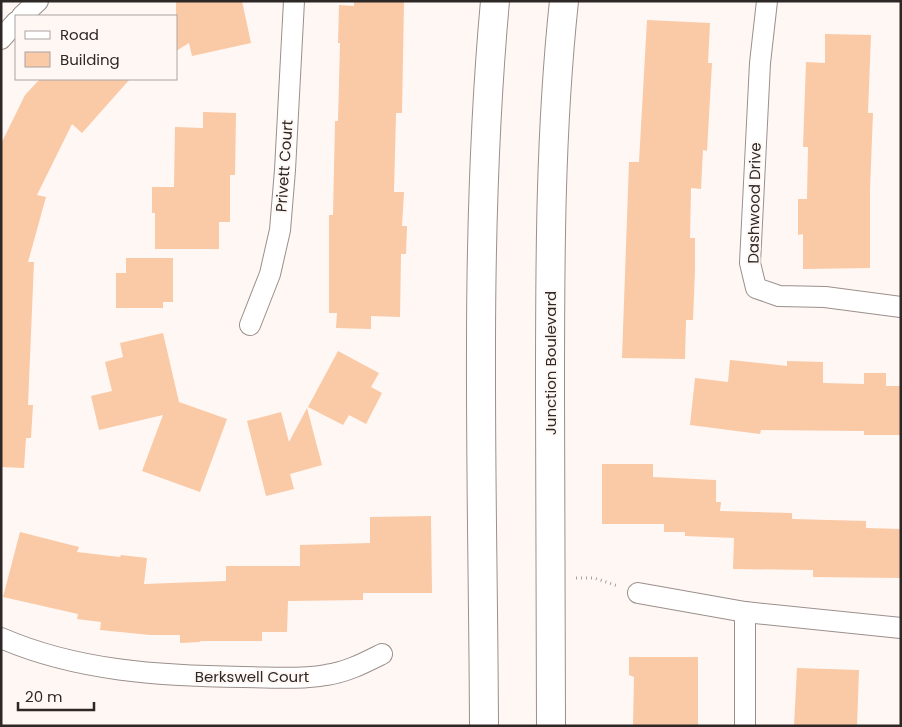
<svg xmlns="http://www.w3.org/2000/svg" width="902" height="727" viewBox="0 0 902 727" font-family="Poppins,sans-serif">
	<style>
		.building { fill: #fac9a5 }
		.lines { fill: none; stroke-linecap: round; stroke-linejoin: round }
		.street-casing { stroke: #9b8f8b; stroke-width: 22 }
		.secondary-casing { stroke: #9b8f8b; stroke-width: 30 }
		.path { stroke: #a6a09d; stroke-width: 3; stroke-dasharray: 1 4; stroke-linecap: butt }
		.street { stroke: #fff; stroke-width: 20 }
		.secondary { stroke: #fff; stroke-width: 28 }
		.labels { text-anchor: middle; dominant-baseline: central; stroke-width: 4; stroke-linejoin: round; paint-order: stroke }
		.street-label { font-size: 15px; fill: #2d2826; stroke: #fff7f4 }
	</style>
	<rect width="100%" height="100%" fill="#fff7f4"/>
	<g class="building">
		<polygon points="176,1 242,1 251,43 192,56 189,43 176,51"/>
		<polygon points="354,1 404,1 402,113 396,113 394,192 404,192 402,226 407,226 406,254 401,254 400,317 371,316 371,329 336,328 337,313 329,313 329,215 333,215 335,121 338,121 340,43 338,43 339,5 354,6"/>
		<polygon points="647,20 710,23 708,63 712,63 707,151 703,150 701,189 691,188 690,238 695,238 695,270 693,320 686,320 685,359 622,358 629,162 639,162"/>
		<polygon points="825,34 871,35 868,113 873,113 870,189 870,268 803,269 803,234 798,235 798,199 807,199 808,147 803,147 806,62 825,63"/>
		<polygon points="40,79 130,79 82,133 72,124 37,195 46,197 28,262 34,262 28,405 33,405 31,438 26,438 24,468 1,467 1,144 25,95"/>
		<polygon points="203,112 236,113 235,175 230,175 230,222 219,222 219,249 155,249 155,213 152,213 152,187 174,187 175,127 203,128"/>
		<polygon points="126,258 173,258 173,302 163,302 163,308 116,308 116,273 126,273"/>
		<polygon points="163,333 179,402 227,419 200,492 142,471 163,415 99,430 91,396 112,391 105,362 123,357 120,343"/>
		<polygon points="338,351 379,373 371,387 382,393 366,424 349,415 343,425 308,407"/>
		<polygon points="730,360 787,366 787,361 823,362 823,383 864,384 864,373 886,373 886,386 901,386 901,435 864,435 864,431 761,430 760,434 690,425 695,378 728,382"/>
		<polygon points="307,408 322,465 290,474 294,489 266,496 247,421 281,412 289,442"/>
		<polygon points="602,464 653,464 653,477 716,480 716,502 721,502 720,511 792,513 792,519 866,521 866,528 901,529 901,578 813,577 813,570 733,569 734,538 685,536 685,532 664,532 664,524 602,524"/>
		<polygon points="431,516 432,593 363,593 363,600 288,601 287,632 262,632 262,641 200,641 200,642 180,643 180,635 150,635 100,630 101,622 77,619 78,614 3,597 20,532 79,547 77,552 120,557 121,555 147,558 144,584 226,581 226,566 300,566 300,545 370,543 370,517"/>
		<polygon points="629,657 698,657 698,726 633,726 634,677 629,675"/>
		<polygon points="797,668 859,670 857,726 794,726"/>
	</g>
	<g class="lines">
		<defs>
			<g id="street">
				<polyline points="767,1 760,63 750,263 756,288 779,296 825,297 901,307"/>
				<polyline points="22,16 38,1"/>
				<polyline points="1,39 16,22"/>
				<polyline points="250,325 270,274 280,230 285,170 294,1"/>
				<polyline points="638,593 745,612 901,628"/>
				<path d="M1,638C77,671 161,676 243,677C270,677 298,680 326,675C347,672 364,663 382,654"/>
				<polyline points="745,726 745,612"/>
			</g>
			<g id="secondary">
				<path d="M484,726C483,484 473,242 495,1"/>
				<path d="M551,726C551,615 550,504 550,393C550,262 550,132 564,1"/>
			</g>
		</defs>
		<use href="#street" class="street-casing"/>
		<use href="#secondary" class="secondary-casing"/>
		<polyline class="path" points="576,578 594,578 618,586"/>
		<use href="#street" class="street"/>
		<use href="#secondary" class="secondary"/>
	</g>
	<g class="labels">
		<g class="street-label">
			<text transform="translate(284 166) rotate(-86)">Privett Court</text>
			<text transform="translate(754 203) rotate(-89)">Dashwood Drive</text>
			<text transform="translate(550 363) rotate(-90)">Junction Boulevard</text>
			<text x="252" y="676">Berkswell Court</text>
		</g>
	</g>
	<rect width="902" height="727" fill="none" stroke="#2d2826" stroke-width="5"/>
	<rect x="15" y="15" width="162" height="65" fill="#fff7f4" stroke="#aba4a2"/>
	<rect x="25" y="31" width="25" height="8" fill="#ffffff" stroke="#aba4a2"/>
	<text x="60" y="40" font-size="15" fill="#2d2826">Road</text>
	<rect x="25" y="52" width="25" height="15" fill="#fac9a5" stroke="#aba4a2"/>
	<text x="60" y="65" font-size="15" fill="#2d2826">Building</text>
	<path d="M18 702v8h76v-8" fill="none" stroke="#2d2826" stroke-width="2.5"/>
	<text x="25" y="702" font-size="15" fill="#2d2826" stroke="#fff7f4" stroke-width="4" paint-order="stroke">20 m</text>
</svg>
